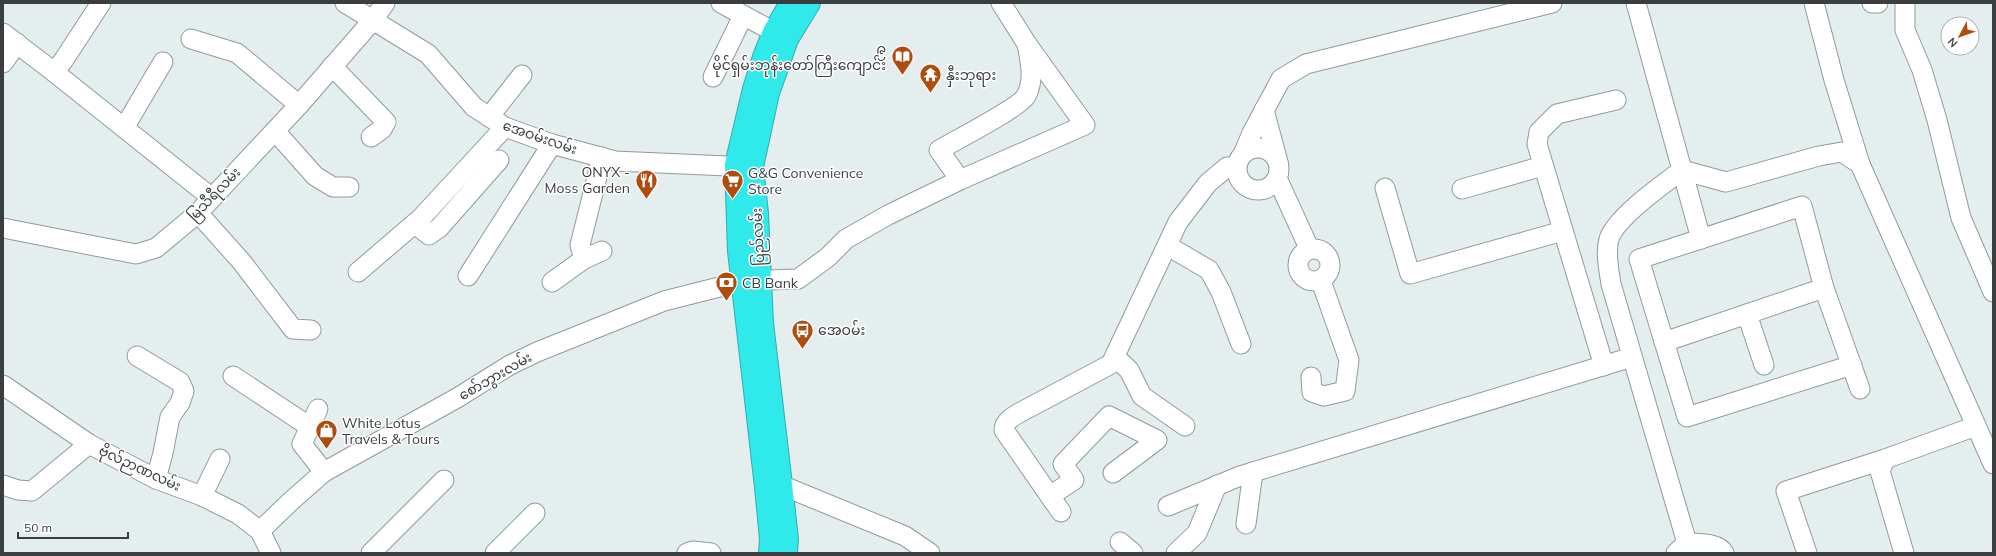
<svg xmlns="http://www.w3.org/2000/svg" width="1996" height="556" viewBox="0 0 1996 556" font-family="Mulish,'Noto Sans Myanmar',sans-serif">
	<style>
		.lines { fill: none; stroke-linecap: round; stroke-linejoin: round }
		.minor-casing { stroke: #919a9a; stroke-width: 21 }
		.highway-casing { stroke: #34adae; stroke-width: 24 }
		.minor { stroke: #fff; stroke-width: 19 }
		.highway { stroke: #30e9eb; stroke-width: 22 }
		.labels { text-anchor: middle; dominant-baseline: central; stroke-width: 3; stroke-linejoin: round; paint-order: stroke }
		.poi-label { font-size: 14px; fill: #3a3e3e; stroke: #fff; text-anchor: start }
		.street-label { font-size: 14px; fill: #3a3e3e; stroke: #fff }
	</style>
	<rect width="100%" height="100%" fill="#e5eeee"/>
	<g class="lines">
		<defs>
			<g id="minor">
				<polyline points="345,3 428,54 474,107 505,127 552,144 615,161 750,167"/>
				<polyline points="721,3 774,32"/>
				<polyline points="1636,3 1682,170 1726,182 1819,156 1842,152 1860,164 1993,464"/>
				<polyline points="1814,3 1834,80 1860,164"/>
				<polyline points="1872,3 1878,3"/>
				<polyline points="1905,3 1905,30 1922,70 1937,120 1961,218 1993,292"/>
				<polyline points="3,33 54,72 63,61 101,3"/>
				<polyline points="191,39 237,53 299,105"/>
				<polyline points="3,63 17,43"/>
				<polyline points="332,66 386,122 382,129 371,137"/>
				<polyline points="54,72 212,198"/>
				<polyline points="713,77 743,16"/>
				<polyline points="1264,110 1278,162"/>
				<polyline points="489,117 522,75"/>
				<polyline points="124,128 163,62"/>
				<polyline points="275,131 315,176 333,187 349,187"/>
				<circle cx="1258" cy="169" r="21"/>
				<polyline points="1244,152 1252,133 1281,79 1306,64 1552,3"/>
				<polyline points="1277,178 1309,248"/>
				<polyline points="960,180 1085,125 1027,44 1001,3"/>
				<polyline points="1385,188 1410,274 1563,231"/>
				<polyline points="1462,189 1543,166"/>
				<polyline points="198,213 241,261 293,329 311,330"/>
				<polyline points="415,224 429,235 439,228 499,160"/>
				<polyline points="3,228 136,254 156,248 198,213 299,105 373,20 385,3"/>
				<polyline points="1168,246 1209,270 1221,292 1241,344"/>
				<circle cx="1314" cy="265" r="16"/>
				<polyline points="584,259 580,245 602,157"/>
				<polyline points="358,272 421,218 505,127"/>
				<polyline points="468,276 552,144"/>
				<polyline points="552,282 584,259 602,251"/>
				<polyline points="1747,314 1764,365"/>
				<polyline points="1664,342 1824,288"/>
				<polyline points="137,356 180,382 184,391 180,403 170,417 163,453 156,479"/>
				<polyline points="1115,357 1129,370 1142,396 1185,426"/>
				<polyline points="1852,365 1687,417 1639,259 1802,206 1824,288 1860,389"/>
				<polyline points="1604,366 1537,144 1539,132 1557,114 1616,100"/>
				<polyline points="233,376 310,427"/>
				<polyline points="1311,377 1312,392 1324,396 1345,391 1349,360 1321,281"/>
				<polyline points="3,385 89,444 156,479 202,496 238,514 260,531 271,553"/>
				<polyline points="318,409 302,444 324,472"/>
				<polyline points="3,485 18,490 32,491 89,444"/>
				<polyline points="769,487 781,485 905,536 930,553"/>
				<polyline points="202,496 220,459"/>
				<polyline points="1050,496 1074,480 1063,464 1109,416 1157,440 1113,473"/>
				<polyline points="1168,506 1240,476 1632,357"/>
				<path d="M1061,512L1004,430C1004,422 1012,417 1019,413L1111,364L1178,222L1208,183L1227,167H1236"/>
				<polyline points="1246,524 1253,472"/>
				<path d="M260,531L290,502L324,472L457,398L510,365L537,352L664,301L743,281L798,279L828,257L846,239L888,215L960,180L939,150C954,141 1019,108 1026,96C1035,80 1030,61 1027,44"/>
				<polyline points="1120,542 1133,553"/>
				<path d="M1687,543L1611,284C1609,270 1605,253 1609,239C1616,217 1664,184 1682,170L1701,239"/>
				<polyline points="371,553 444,480"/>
				<polyline points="495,553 535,513"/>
				<polyline points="687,553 693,551 711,553"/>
				<polyline points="1176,553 1197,533 1217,485"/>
				<path d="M1676,553L1687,543C1698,544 1718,542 1724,553"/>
				<polyline points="1807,553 1786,491 1885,459"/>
				<polyline points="1904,553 1880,471 1885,459 1976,426"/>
			</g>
			<g id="highway">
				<polyline points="770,553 771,539 766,487 739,251 736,165 754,89 764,57 774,32 791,3"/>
				<polyline points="786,553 787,539 781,485 762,323 757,213 752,167 768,93 779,62 787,39 809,3"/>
			</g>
		</defs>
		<use href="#minor" class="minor-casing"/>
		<use href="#highway" class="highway-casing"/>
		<use href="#minor" class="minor"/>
		<use href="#highway" class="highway"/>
	</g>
	<defs>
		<symbol id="library-pin" viewBox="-11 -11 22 30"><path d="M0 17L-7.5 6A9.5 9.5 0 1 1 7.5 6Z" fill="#af4d0f" stroke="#fff"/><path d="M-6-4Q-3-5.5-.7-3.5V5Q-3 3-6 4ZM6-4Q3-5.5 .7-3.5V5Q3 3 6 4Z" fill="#fff"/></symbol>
		<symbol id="temple-pin" viewBox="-11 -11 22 30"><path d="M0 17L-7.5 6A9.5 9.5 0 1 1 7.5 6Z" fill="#af4d0f" stroke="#fff"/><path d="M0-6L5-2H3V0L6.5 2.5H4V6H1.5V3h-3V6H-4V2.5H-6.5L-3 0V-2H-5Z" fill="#fff"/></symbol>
		<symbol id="restaurant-pin" viewBox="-11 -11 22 30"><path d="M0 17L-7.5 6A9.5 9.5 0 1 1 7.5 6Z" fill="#af4d0f" stroke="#fff"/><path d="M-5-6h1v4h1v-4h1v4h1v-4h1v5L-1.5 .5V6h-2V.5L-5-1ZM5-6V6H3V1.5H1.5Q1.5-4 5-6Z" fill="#fff"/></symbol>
		<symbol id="supermarket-pin" viewBox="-11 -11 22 30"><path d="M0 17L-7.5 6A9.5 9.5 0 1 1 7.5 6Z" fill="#af4d0f" stroke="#fff"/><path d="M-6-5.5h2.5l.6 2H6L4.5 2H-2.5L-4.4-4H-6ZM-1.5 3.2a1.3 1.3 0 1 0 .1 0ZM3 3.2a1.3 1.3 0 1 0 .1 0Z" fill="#fff"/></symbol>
		<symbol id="bank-pin" viewBox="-11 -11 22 30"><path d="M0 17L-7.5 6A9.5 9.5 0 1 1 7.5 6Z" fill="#af4d0f" stroke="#fff"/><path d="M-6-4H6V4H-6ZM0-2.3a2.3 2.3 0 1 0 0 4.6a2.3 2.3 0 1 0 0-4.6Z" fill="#fff"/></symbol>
		<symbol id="bus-pin" viewBox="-11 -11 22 30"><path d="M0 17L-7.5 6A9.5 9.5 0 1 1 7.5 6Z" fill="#af4d0f" stroke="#fff"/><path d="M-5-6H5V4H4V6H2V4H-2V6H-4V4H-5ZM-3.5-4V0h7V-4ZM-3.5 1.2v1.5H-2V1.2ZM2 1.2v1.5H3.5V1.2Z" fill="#fff"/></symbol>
		<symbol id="shop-pin" viewBox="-11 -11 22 30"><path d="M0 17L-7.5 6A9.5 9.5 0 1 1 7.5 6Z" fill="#af4d0f" stroke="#fff"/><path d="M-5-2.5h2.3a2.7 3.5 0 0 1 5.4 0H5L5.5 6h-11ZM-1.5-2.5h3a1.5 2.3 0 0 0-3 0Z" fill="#fff"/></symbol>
	</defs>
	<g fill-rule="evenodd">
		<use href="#library-pin" x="890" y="44" width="25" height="34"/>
		<use href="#temple-pin" x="918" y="62" width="25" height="34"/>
		<use href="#restaurant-pin" x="634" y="168" width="25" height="34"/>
		<use href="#supermarket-pin" x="720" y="168" width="25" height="34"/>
		<use href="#bank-pin" x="714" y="270" width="25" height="34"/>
		<use href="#bus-pin" x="790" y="318" width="25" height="34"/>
		<use href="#shop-pin" x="314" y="418" width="25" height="34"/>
	</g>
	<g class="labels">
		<g class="poi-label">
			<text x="886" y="49" text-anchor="end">၉<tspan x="886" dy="16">မိုင်ရှမ်းဘုန်းတော်ကြီးကျောင်း</tspan></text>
			<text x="946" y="75">နှီးဘုရား</text>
			<text x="630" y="172" text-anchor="end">ONYX -<tspan x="630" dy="16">Moss Garden</tspan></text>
			<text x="748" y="173">G&amp;G Convenience<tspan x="748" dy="16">Store</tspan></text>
			<text x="742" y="283">CB Bank</text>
			<text x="818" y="330">အေဝမ်း</text>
			<text x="342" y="423">White Lotus<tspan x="342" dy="16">Travels &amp; Tours</tspan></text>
		</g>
		<g class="street-label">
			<text transform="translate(540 137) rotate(19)">အေဝမ်းလမ်း</text>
			<text transform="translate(214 194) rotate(-46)">မြသီရီလမ်း</text>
			<text transform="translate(758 237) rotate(-93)">ပြည်လမ်း</text>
			<text transform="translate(495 376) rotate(-30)">စော်ဘွားလမ်း</text>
			<text transform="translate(140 468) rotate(25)">ဗိုလ်ဉာဏလမ်း</text>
		</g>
	</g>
	<rect width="1996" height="556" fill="none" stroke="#3a3e3e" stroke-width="8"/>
	<g transform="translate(1960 36) rotate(229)"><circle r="19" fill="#ffffff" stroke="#b0b2b2"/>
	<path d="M0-3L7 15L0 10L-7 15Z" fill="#af4d0f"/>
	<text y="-6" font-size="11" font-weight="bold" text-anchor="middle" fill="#3a3e3e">N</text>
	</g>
	<path d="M18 532v6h110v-6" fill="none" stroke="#3a3e3e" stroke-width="2"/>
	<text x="24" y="532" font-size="12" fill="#3a3e3e" stroke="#ffffff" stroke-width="3" paint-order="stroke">50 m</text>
</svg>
